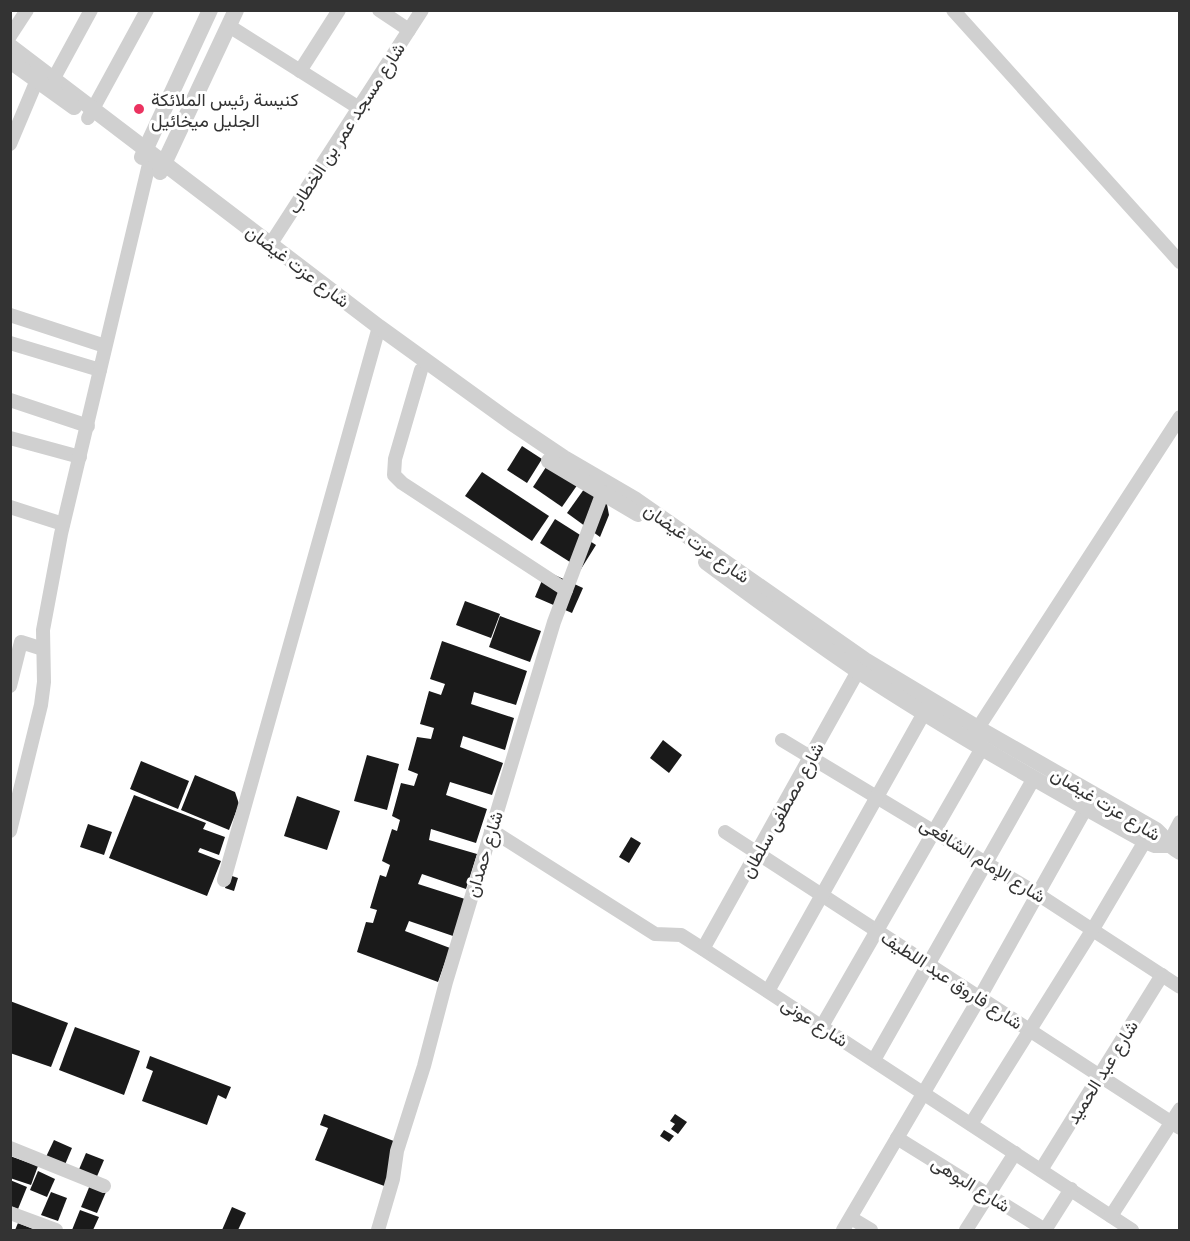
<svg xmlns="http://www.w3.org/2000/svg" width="1190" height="1241" viewBox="0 0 1190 1241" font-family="'Public Sans',Vazirmatn,sans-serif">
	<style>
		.building { fill: #1a1a1a }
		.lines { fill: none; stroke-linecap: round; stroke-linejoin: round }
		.minor { stroke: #d0d0d0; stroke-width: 14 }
		.tertiary { stroke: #d0d0d0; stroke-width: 16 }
		.poi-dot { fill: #eb3360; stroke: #fff; stroke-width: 2 }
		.labels { text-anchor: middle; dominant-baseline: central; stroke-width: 6; stroke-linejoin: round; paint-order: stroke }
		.poi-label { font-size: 18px; fill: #333; stroke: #fff; text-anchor: start }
		.street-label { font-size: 18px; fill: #333; stroke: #fff }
	</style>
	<rect width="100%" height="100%" fill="#fff"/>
	<g class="building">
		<polygon points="522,446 542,459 527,483 507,470"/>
		<polygon points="548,464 578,484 562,507 533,487"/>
		<polygon points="482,472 549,516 532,541 465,496"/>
		<polygon points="587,485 606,499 609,515 600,537 567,513"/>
		<polygon points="555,519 596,545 581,569 540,543"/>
		<polygon points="546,571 583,588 572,613 535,597"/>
		<polygon points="465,601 500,614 491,638 456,625"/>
		<polygon points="500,616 541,631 530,662 489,647"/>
		<polygon points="442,641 527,671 516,705 474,692 471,704 514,718 505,750 463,736 460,747 503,763 492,795 450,782 446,795 487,809 476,843 431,829 429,840 477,854 466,889 422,874 418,884 465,899 453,936 409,921 405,931 450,948 438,982 357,952 366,922 373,923 377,910 370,908 380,875 386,877 390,865 382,861 392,829 397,831 400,820 392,816 401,783 414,786 418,774 408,770 417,737 431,739 434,728 420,724 429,691 441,695 445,684 430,679"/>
		<polygon points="663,740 682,755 669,773 650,758"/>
		<polygon points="367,755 399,764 387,810 354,801"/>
		<polygon points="141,761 189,781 178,809 130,789"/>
		<polygon points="195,775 235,792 239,804 229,830 181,810"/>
		<polygon points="134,795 206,823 203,829 225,837 219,855 200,848 198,852 221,861 207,896 109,858"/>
		<polygon points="297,796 340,811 327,850 284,836"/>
		<polygon points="88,824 112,832 104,855 80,847"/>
		<polygon points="631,837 641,843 629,863 619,857"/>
		<polygon points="229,875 238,878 234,891 225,888"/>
		<polygon points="10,1001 68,1023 51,1067 10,1053"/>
		<polygon points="75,1027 140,1051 124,1095 59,1070"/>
		<polygon points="150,1056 231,1087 226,1099 218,1095 207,1125 142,1101 153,1071 146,1068"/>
		<polygon points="324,1114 404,1145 387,1187 315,1160 328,1128 320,1125"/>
		<polygon points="675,1114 687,1122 678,1134 671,1129 675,1124 670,1121"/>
		<polygon points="664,1130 674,1136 669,1142 660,1136"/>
		<polygon points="54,1140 72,1148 64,1167 45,1159"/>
		<polygon points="86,1153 104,1160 95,1181 77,1174"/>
		<polygon points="10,1156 38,1166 31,1185 10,1178"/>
		<polygon points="38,1171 55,1179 47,1197 30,1190"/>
		<polygon points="10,1180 27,1187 18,1209 10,1206"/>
		<polygon points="90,1185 106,1192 97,1213 81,1207"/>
		<polygon points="51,1192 67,1198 58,1221 41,1215"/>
		<polygon points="232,1207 246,1213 238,1230 222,1230"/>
		<polygon points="80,1210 99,1217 93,1230 72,1230"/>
		<polygon points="18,1223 36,1230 15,1230"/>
	</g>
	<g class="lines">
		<g class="minor">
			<polyline points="379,10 409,30"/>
			<polyline points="953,10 1180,262"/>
			<polyline points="229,26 359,108"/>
			<polyline points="10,36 27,10"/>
			<polyline points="300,71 339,10"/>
			<polyline points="54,78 91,10"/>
			<polyline points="88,118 147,10"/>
			<polyline points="10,144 37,80"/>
			<polyline points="270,245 422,10"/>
			<polyline points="10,315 105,346"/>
			<polyline points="10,343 100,370"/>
			<polyline points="421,370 395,459 394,475 402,483 566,590"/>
			<polyline points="10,400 88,426"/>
			<polyline points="10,438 80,457"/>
			<polyline points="10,507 63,524"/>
			<polyline points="10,686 21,642 43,649"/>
			<polyline points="978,728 1180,417"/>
			<polyline points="782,740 1039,895 1180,987"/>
			<polyline points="491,830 655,934 681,935 703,949 1132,1230"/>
			<polyline points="10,831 41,705 44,682 43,630 61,534 149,164"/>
			<polyline points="725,832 1180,1128"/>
			<polyline points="1168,845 1180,822"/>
			<polyline points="224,880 379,327"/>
			<polyline points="703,949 858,671"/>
			<polyline points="768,991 924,713"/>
			<polyline points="822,1026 982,748"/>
			<polyline points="874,1060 1034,778"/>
			<polyline points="971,1124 1093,929 1145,841"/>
			<polyline points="897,1138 1045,1230"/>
			<polyline points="10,1148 104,1186"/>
			<polyline points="1041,1170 1162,975"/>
			<polyline points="10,1213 56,1230"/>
			<polyline points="1111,1216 1180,1109"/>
			<polyline points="851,1218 871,1230"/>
			<polyline points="378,1230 393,1179 397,1151 424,1066 446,982 554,622 606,484"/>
			<polyline points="843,1230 980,997 1086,808"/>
			<polyline points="966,1230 1015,1153"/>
			<polyline points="1045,1230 1071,1189"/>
		</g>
		<g class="tertiary">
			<path d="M10,46L379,327L512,423L564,458L636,500L865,660L978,728L1156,830C1165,838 1169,846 1180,852"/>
			<polyline points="10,61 74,107"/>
			<polyline points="142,157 210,10"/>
			<polyline points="160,172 236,10"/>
			<polyline points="549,461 638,514"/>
			<path d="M706,562C756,599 806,636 858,671C951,732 1048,787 1145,841L1155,845H1168"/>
		</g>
	</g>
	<circle class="poi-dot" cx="139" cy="109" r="6"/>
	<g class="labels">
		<g class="poi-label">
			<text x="151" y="99">كنيسة رئيس الملائكة<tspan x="151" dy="21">الجليل ميخائيل</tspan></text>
		</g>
		<g class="street-label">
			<text transform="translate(346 128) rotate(-57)">شارع مسجد عمر بن الخطاب</text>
			<text transform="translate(298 266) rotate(37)">شارع عزت غيضان</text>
			<text transform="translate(697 543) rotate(35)">شارع عزت غيضان</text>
			<text transform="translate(1106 804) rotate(31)">شارع عزت غيضان</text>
			<text transform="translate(782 810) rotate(-61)">شارع مصطفى سلطان</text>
			<text transform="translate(484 854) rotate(-73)">شارع حمدان</text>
			<text transform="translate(983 860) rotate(32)">شارع الإمام الشافعى</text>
			<text transform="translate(952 980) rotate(33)">شارع فاروق عبد اللطيف</text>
			<text transform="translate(815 1022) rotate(33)">شارع عونى</text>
			<text transform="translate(1102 1072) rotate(-58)">شارع عبد الحميد</text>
			<text transform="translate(971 1184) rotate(32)">شارع البوهى</text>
		</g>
	</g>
	<rect width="1190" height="1241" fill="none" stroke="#333333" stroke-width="24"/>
</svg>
